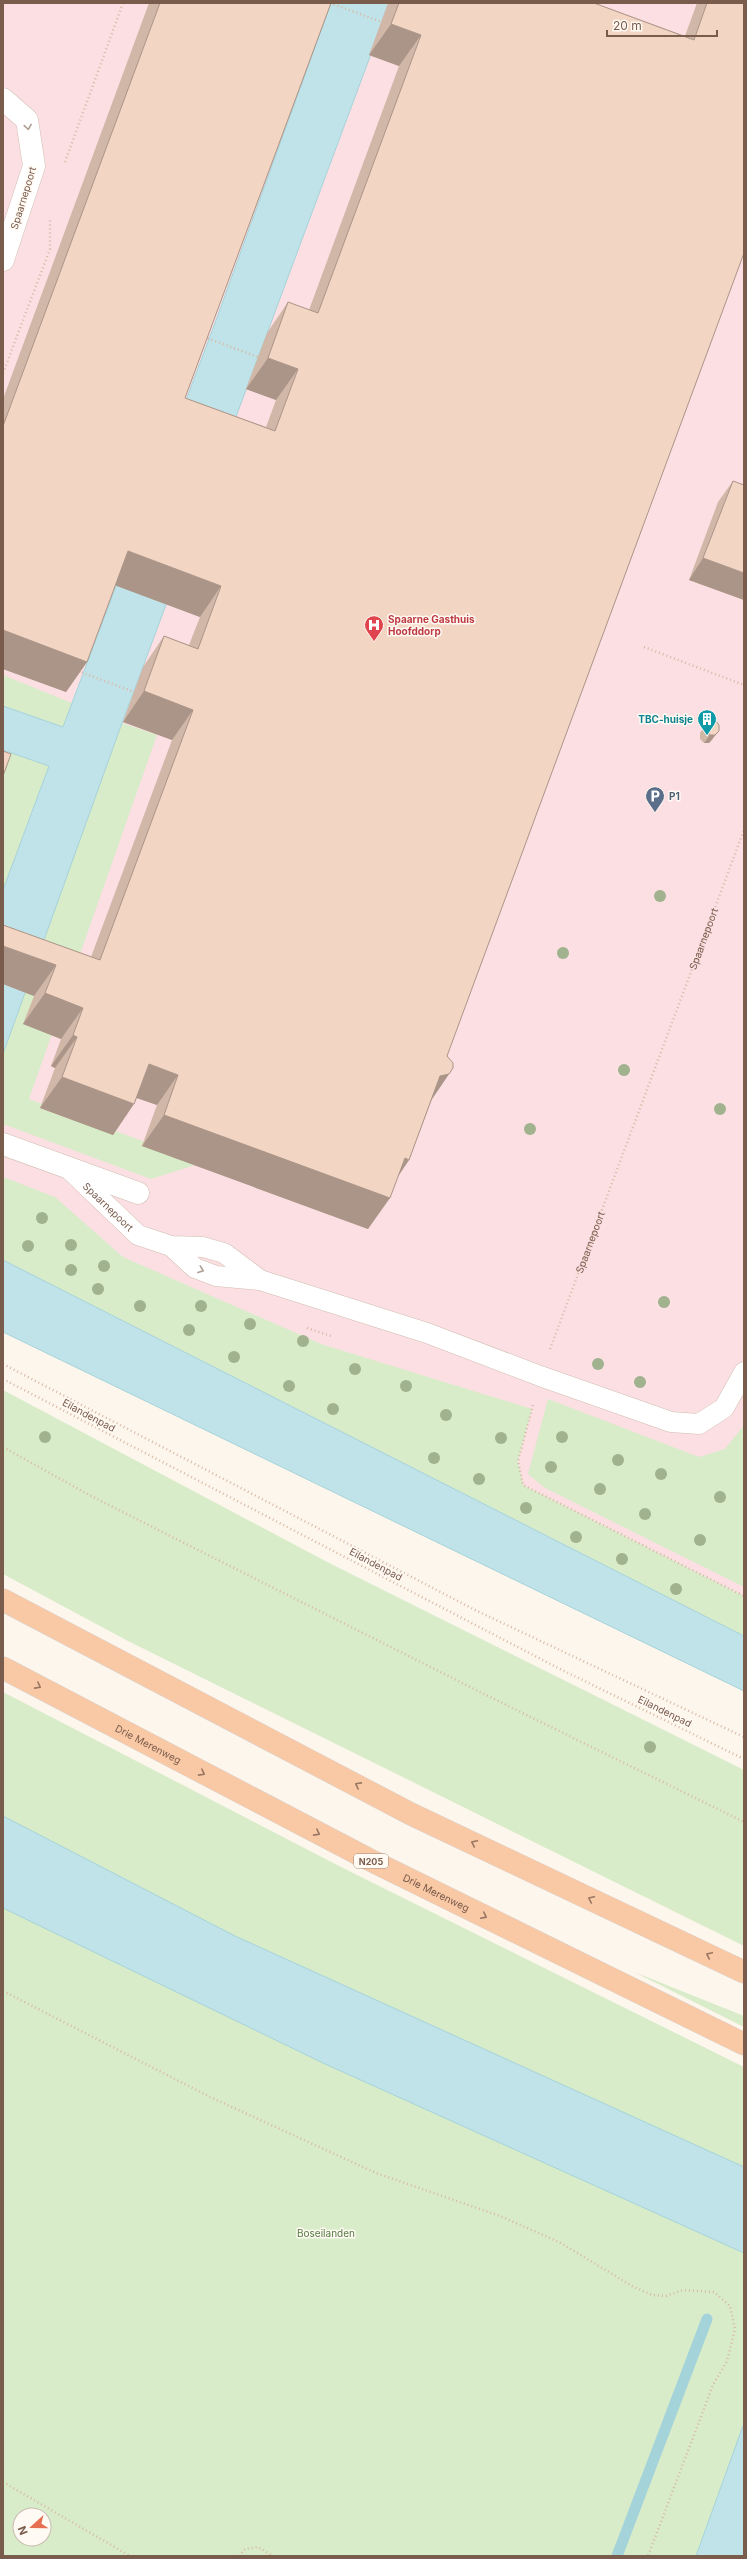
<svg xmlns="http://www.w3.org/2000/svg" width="747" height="2559" viewBox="0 0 747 2559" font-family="Inter,sans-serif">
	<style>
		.medical { fill: #fbdfe3 }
		.green { fill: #d8ecc9; fill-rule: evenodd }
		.water { fill: #bfe3e8; stroke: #a5d3da }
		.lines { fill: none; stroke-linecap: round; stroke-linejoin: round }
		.stream { stroke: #a5d3da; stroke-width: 11 }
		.service-casing { stroke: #d1beb0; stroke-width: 21 }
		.minor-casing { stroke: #d1beb0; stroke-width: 23 }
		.trunk-casing { stroke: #dad1cd; stroke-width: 23 }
		.path { stroke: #d9b8a5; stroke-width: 2.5; stroke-dasharray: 1 3; stroke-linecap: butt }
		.service { stroke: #fff; stroke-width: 20 }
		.minor { stroke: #fff; stroke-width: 22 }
		.trunk { stroke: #f9c8a4; stroke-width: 22 }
		.tree { fill: #a0b28e }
		.wall { fill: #d1b7a8 }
		.shaded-wall { fill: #aa9588 }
		.building { fill: #f3d5c3; stroke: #aa9588 }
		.oneway { stroke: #af9d94 }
		.oneway2 { stroke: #9a7763 }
		.labels { text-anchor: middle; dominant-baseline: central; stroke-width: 3; stroke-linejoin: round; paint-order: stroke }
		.shield { fill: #fffaf3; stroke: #a28b7f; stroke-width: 1 }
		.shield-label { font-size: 9px; font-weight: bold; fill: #7a5c4d }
		.street-label { font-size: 10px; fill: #7a5c4d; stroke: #fffaf3 }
		.health-label { font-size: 10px; font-weight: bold; fill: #be3a42; stroke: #fffaf3; text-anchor: start }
		.culture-label { font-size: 10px; font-weight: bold; fill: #0d838f; stroke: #fffaf3; text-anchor: end }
		.service-label { font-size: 10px; font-weight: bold; fill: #4e5e75; stroke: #fffaf3; text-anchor: start }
		.park-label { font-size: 10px; fill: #537a41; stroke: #fffaf3 }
	</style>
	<rect width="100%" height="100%" fill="#fdf6ec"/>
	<polygon class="medical" points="3,3 744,3 744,1650 3,1281"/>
	<g class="green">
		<polygon points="3,675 72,703 63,727 3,706"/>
		<polygon points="122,723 157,735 29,1099 202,1163 151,1179 3,1124 3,1054"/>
		<polygon points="3,750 49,766 3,890"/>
		<polygon points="3,1177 55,1197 123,1257 321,1344 532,1409 518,1461 523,1485 744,1596 744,1636 3,1260"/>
		<polygon points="3,1390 331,1564 744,1770 744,1946 128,1641 3,1574"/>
		<polygon points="548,1399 699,1457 725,1449 744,1425 744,1587 545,1488 528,1474"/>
		<path d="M3,1692L343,1868L744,2067V2556H3ZM20,2515H44V2539H20Z"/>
		<polygon points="634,1972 744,2016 744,2027"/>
	</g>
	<g class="water">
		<polygon points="331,3 390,3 122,723 3,1054 3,890 49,766 3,750 3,706 63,727 215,323"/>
		<polygon points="3,1260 744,1636 744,1691 3,1332"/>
		<polygon points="3,1816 235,1936 744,2167 744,2253 323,2063 3,1908"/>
		<polygon points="744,2423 744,2556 696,2556"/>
	</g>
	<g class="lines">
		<polyline class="stream" points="617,2556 707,2319"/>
		<defs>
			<g id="service">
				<path id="s2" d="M70,1170L138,1235L171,1246L203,1247L224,1253L260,1280"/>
				<polyline points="171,1246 195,1268 216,1276 260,1280 427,1333 540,1376 671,1422 699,1424 724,1408 744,1372"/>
			</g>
			<g id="minor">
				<polyline points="3,99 27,120 34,166 3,260"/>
				<polyline points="3,1144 138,1193"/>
			</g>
			<g id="trunk">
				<polyline points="3,1600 411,1814 744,1972"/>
				<path id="s3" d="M3,1668L370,1860L744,2044"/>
			</g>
		</defs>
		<use href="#service" class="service-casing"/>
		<use href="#minor" class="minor-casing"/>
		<use href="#trunk" class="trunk-casing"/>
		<g class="path">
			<polyline points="330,3 382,22"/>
			<polyline points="65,162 123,3"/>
			<polyline points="204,337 258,357"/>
			<polyline points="3,373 50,249 50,219"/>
			<polyline points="644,647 744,685"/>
			<polyline points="78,671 134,692"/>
			<polyline points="307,1328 331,1336"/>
			<path id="s1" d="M550,1349L744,830"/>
			<polyline points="3,1364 475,1610 744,1737"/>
			<polyline points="3,1379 558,1668 744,1759"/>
			<polyline points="533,1405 518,1461 523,1485 744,1596"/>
			<polyline points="3,1447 91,1496 482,1693 744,1822"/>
			<polyline points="3,1991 210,2097 376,2173 500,2216 559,2242 632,2286 652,2295 666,2296 683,2290 714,2292 730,2306 735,2329 727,2361 713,2385 648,2556"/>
			<polyline points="3,2482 130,2556"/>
			<polyline points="239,2556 245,2549 258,2547 273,2556"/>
		</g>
		<use href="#service" class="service"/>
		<use href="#minor" class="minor"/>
		<use href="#trunk" class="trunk"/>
	</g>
	<g class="tree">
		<circle cx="660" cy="896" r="6"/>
		<circle cx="563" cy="953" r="6"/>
		<circle cx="624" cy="1070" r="6"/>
		<circle cx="720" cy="1109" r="6"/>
		<circle cx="530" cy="1129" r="6"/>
		<circle cx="42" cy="1218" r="6"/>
		<circle cx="71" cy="1245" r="6"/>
		<circle cx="28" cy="1246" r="6"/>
		<circle cx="104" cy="1266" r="6"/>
		<circle cx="71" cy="1270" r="6"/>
		<circle cx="98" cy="1289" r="6"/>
		<circle cx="664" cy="1302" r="6"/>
		<circle cx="140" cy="1306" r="6"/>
		<circle cx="201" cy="1306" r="6"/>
		<circle cx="250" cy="1324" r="6"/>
		<circle cx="189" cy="1330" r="6"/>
		<circle cx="303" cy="1341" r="6"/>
		<circle cx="234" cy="1357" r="6"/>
		<circle cx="598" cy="1364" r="6"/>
		<circle cx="355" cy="1369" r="6"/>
		<circle cx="640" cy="1382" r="6"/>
		<circle cx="289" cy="1386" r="6"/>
		<circle cx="406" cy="1386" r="6"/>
		<circle cx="333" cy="1409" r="6"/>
		<circle cx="446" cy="1415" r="6"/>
		<circle cx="45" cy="1437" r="6"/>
		<circle cx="562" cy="1437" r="6"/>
		<circle cx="501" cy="1438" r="6"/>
		<circle cx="434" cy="1458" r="6"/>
		<circle cx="618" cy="1460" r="6"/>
		<circle cx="551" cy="1467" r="6"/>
		<circle cx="661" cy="1474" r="6"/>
		<circle cx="479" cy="1479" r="6"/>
		<circle cx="600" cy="1489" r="6"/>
		<circle cx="720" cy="1497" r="6"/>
		<circle cx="526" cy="1508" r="6"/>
		<circle cx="645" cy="1514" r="6"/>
		<circle cx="576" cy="1537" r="6"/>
		<circle cx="700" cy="1540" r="6"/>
		<circle cx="622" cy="1559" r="6"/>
		<circle cx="676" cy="1589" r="6"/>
		<circle cx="650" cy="1747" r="6"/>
	</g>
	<g class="wall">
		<polygon points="149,3 331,3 185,398 266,427 276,400 246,389 267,333 288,302 309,310 399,66 369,55 388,3 594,3 685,36 697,3 744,3 447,1056 453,1068 432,1099 409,1160 399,1175 368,1229 142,1146 157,1105 137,1098 113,1135 40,1108 55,1068 51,1066 61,1039 23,1024 34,996 3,984 3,925 91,957 172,740 123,722 143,667 164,636 189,645 200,617 115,585 87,662 66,692 3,669 3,399"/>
		<polygon points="733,481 744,600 689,580 718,502"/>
		<polygon points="705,725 713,739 709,743 704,743 700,739 700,733"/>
	</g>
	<g class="shaded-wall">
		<polygon points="391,24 421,35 399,66 369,55"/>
		<polygon points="268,358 298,369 276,400 246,389"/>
		<polygon points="128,551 221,586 200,617 106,582"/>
		<polygon points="703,558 744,573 744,600 689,580"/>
		<polygon points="3,630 87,662 66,692 3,669"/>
		<polygon points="144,691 193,710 172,740 123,722"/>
		<polygon points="719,731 709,743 704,743 710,735"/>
		<polygon points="3,946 56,965 34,996 3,984"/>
		<polygon points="45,993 83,1008 61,1039 23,1024"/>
		<polygon points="73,1035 77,1037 55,1068 51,1066"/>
		<polygon points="149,1064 178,1075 157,1105 128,1095"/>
		<polygon points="449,1074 428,1105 440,1076"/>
		<polygon points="62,1077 134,1104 113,1135 40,1108"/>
		<polygon points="164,1115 390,1198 368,1229 142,1146"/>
		<polygon points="405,1158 409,1160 388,1191"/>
	</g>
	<g class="building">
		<polygon points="160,3 331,3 185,398 275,431 298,369 268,358 288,302 318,313 421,35 391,24 399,3 594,3 694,40 707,3 744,3 744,253 447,1056 453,1063 453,1068 449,1074 440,1076 409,1160 405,1158 390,1198 164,1115 178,1075 149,1064 134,1104 62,1077 77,1037 73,1035 83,1008 45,993 56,965 3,946 3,925 100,960 193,710 144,691 164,636 198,649 221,586 128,551 87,662 3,630 3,426"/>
		<polygon points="733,481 744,485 744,573 703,558"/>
		<polygon points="715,720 719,725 719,731 715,735 710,735 706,730 705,725 710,721"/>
		<polygon points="3,751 11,754 3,776"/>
	</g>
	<defs><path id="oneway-chevron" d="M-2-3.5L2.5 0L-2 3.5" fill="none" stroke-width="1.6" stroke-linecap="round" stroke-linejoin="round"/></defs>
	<g class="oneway">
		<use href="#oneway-chevron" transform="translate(28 127) rotate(81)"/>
		<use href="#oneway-chevron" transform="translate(201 1270) rotate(20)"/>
	</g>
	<g class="oneway2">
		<use href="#oneway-chevron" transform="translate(38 1686) rotate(28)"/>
		<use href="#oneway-chevron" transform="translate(202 1773) rotate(28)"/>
		<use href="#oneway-chevron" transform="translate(358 1785) rotate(-152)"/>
		<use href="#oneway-chevron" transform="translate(317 1833) rotate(28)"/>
		<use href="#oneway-chevron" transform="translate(474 1843) rotate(-155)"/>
		<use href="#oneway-chevron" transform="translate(591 1899) rotate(-155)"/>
		<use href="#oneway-chevron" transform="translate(484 1916) rotate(26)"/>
		<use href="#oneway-chevron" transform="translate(709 1955) rotate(-155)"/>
	</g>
	<defs>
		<symbol id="hospital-pin" viewBox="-11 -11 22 30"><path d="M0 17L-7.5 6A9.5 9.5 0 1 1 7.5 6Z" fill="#e0444e" stroke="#fffaf3"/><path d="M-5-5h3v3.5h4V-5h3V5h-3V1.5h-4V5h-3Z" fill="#fff"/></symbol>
		<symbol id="building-pin" viewBox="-11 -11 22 30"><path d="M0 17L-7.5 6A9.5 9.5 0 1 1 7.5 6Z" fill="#0f9aa8" stroke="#fffaf3"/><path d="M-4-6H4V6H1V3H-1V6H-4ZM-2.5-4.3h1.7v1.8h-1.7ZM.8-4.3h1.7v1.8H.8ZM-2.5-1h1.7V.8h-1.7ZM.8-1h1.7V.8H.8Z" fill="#fff"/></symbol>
		<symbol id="parking-pin" viewBox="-11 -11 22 30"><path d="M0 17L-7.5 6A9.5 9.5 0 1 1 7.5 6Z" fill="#5c6f8a" stroke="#fffaf3"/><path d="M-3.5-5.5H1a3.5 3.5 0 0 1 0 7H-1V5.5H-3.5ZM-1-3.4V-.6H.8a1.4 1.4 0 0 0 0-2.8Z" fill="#fff"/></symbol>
	</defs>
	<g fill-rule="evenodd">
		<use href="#hospital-pin" x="363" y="614" width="22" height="30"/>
		<use href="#building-pin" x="696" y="708" width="22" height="30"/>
		<use href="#parking-pin" x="644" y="785" width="22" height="30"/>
	</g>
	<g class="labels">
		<rect class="shield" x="354" y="1854" width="34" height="14" rx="3"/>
		<g class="shield-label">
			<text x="371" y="1861">N205</text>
		</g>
		<g class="street-label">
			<text transform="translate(23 198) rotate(-73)">Spaarnepoort</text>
			<text stroke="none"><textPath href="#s1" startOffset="438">Spaarnepoort</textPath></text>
			<text stroke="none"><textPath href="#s2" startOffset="53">Spaarnepoort</textPath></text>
			<text stroke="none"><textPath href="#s1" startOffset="114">Spaarnepoort</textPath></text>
			<text transform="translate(89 1415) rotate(28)">Eilandenpad</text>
			<text transform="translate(376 1564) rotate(28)">Eilandenpad</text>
			<text transform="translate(665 1711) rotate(26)">Eilandenpad</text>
			<text stroke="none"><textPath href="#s3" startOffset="164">Drie Merenweg</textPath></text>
			<text stroke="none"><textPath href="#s3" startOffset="488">Drie Merenweg</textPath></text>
		</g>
		<g class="health-label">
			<text x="388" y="619">Spaarne Gasthuis<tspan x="388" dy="12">Hoofddorp</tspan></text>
		</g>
		<g class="culture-label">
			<text x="693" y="719">TBC-huisje</text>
		</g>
		<g class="service-label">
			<text x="669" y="796">P1</text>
		</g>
		<g class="park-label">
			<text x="326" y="2233">Boseilanden</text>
		</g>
	</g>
	<rect width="747" height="2559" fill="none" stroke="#7a5c4d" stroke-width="8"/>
	<g transform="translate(32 2527) rotate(249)"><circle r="19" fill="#fffaf3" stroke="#cabbb1"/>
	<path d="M0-3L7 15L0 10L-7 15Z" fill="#e76f51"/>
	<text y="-6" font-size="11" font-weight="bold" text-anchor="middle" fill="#7a5c4d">N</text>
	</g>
	<path d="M607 30v6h110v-6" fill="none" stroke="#7a5c4d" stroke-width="2"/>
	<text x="613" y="30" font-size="12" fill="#7a5c4d" stroke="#fffaf3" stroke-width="3" paint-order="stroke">20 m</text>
</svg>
